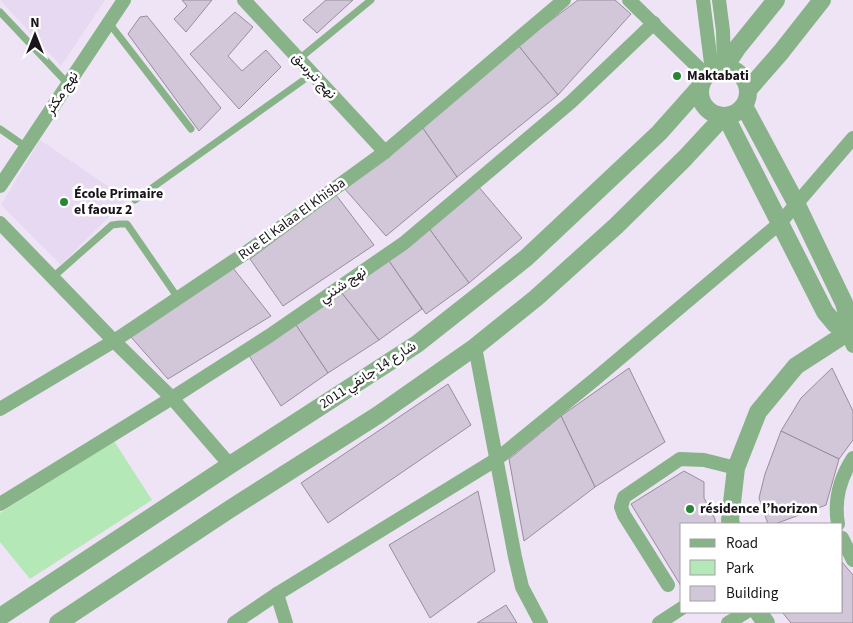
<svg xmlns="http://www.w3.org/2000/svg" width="853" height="623" viewBox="0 0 853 623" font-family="'Source Sans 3',Vazirmatn,sans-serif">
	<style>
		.built { fill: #e8d9f2 }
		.green { fill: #b5e8b7 }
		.building { fill: #d2c7d9; stroke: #978d9d }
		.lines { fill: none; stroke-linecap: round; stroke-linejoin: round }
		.service { stroke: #88b389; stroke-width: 7 }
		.minor { stroke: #88b389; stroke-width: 14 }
		.tertiary { stroke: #88b389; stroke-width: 18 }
		.poi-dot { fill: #2a8637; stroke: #fff; stroke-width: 2 }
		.labels { text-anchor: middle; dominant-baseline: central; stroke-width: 5; stroke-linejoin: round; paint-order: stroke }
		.street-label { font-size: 14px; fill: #19151b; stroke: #fff }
		.poi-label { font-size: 14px; font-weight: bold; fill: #19151b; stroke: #fff; text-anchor: start }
	</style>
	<rect width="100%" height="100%" fill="#efe4f6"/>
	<g class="built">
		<polygon points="0,0 105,0 61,66"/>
		<polygon points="40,140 127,199 61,265 1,205"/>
	</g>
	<polygon class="green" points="114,441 152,500 30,579 0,542 0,513"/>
	<g class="building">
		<polygon points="182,0 212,0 186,32 174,19 187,6"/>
		<polygon points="326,0 353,0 317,33 303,20"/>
		<polygon points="578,0 615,0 631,14 558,95 518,45"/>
		<polygon points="235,12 253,27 228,56 242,71 266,50 281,67 239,109 190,54"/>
		<polygon points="147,16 221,108 199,131 128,34 140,17"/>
		<polygon points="518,45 558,95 457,177 422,127"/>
		<polygon points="422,127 457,177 386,236 345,189"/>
		<polygon points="478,186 522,238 469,283 428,227"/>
		<polygon points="336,195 374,245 283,306 250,259"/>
		<polygon points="428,227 469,283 426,314 387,258"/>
		<polygon points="387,258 422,309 379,340 341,292"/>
		<polygon points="233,268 271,316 168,379 131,337"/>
		<polygon points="341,292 379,340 328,373 294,322"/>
		<polygon points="294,322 328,373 281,406 248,354"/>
		<polygon points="629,368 665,442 595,487 561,416"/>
		<polygon points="832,368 853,411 853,440 839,459 781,431 801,398"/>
		<polygon points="448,384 471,425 328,523 301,483"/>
		<polygon points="561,416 595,487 524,541 509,459"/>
		<polygon points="781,431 839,459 826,505 775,524 768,524 759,498 765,474"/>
		<polygon points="684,471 704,482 704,498 715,519 715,524 682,524 681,586 631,504"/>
		<polygon points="478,491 495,571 430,618 389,545"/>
		<polygon points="842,562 853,575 853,623 791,623 782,612 842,612"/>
		<polygon points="506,605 517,623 477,623"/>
	</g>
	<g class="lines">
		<g class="service">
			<polyline points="0,12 68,84"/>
			<polyline points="109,23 191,129"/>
			<polyline points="299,59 371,0"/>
			<polyline points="0,129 26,147"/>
			<polyline points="135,200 312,74"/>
			<polyline points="53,277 112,225 120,224 127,224 178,298"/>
		</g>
		<g class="minor">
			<polyline points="244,0 385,152"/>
			<polyline points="629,0 706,75"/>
			<polyline points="703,0 712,71"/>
			<polyline points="719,0 723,31 724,68"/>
			<polyline points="0,186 124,0"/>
			<polyline points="0,223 114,341 172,398 230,465"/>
			<polyline points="847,333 853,346"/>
			<polyline points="475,347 515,557 522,587 541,623"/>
			<polyline points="0,409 114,341 244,254 385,152 564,0"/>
			<polyline points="0,504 172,398 269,336 404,243 571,102 654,23"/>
			<path d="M838,524C834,501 840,478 853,458"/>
			<polyline points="842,538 853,560"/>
			<polyline points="668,585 624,515 621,507 624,497 680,459 704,460 736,468"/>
			<polyline points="277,594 286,623"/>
			<polyline points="234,623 277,594 497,459 594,380 780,223 853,138"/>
			<polyline points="659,623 682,608"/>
			<polyline points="728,623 746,612"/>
		</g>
		<g class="tertiary">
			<circle cx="724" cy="92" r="24"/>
			<polyline points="724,68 738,47 776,0"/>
			<polyline points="748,90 781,52 822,0"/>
			<polyline points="726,117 825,312 835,324 847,333 848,318 844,303 796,203 744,106"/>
			<polyline points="731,524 730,520 736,468 758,412 796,366 847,333 853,331"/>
			<polyline points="758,612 766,623"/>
			<polyline points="0,617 230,465 417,344 526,258 659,133 700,87"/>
			<polyline points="58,623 230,509 378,415 475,347 536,298 616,226 685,158 723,117"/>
		</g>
	</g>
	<g class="poi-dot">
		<circle cx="677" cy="76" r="5"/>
		<circle cx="64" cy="202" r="5"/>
		<circle cx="690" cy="509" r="5"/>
	</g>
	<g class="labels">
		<g class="street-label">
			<text transform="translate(314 76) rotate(47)">نهج تبرسق</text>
			<text transform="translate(62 93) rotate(-57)">نهج مكثر</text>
			<text transform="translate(292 219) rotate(-36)">Rue El Kalaa El Khisba</text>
			<text transform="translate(343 285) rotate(-34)">نهج شنني</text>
			<text transform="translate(368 375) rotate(-33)">شارع 14 جانفي 2011</text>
		</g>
		<g class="poi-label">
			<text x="687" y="76">Maktabati</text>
			<text x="74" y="194">École Primaire<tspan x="74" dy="16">el faouz 2</tspan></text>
			<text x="700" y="509">résidence l’horizon</text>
		</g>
	</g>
	<rect x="680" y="523" width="162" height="90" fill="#ffffff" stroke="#a3a1a4"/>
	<rect x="690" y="539" width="25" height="8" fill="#88b389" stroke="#a3a1a4"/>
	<text x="726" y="548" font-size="15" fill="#19151b">Road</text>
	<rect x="690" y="560" width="25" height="15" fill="#b5e8b7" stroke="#a3a1a4"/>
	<text x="726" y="573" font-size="15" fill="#19151b">Park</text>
	<rect x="690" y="586" width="25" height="15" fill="#d2c7d9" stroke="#a3a1a4"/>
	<text x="726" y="598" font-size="15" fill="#19151b">Building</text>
	<g transform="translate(35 35)" stroke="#ffffff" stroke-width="4" paint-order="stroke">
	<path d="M0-4L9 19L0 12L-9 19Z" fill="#19151b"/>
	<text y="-8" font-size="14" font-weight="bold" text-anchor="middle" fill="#19151b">N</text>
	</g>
</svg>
